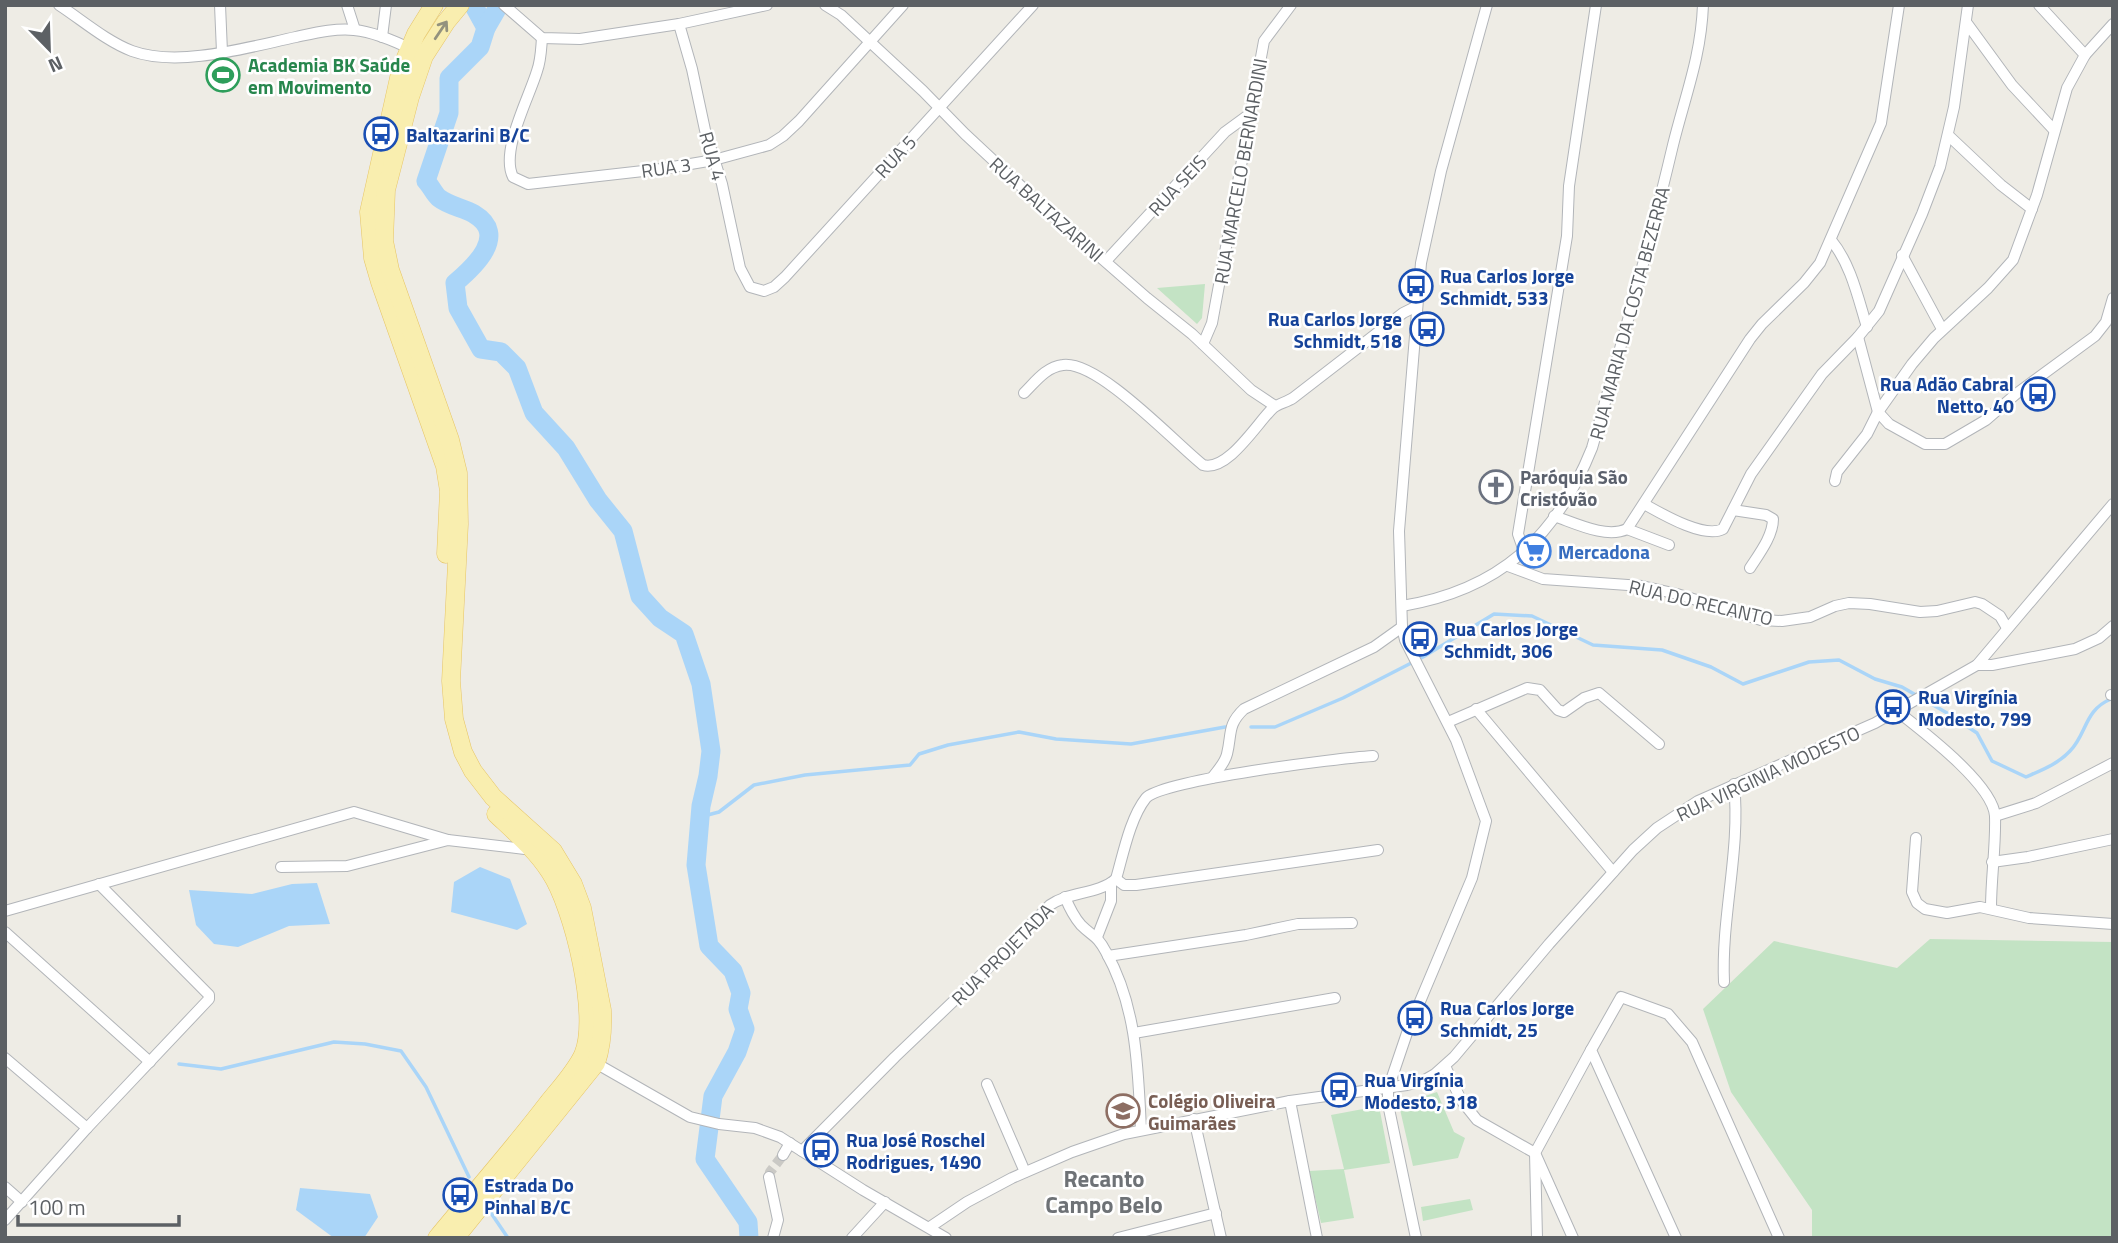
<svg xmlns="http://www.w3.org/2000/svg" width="2118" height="1243" viewBox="0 0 2118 1243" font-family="'Titillium Web',sans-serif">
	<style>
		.green { fill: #c3e3c4 }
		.water { fill: #aad5f8 }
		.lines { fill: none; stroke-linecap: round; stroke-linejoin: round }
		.stream { stroke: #aad5f8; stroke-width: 3.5 }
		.river { stroke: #aad5f8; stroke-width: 19 }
		.minor-tunnel { stroke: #cac9c5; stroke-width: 10; stroke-dasharray: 10 5; stroke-linecap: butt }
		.minor-casing { stroke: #b2b5b9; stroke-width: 12 }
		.primary-casing { stroke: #e7c565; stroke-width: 19 }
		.minor { stroke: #fff; stroke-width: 10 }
		.primary { stroke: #f9eeaf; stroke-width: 18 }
		.oneway { stroke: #93927e }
		.labels { text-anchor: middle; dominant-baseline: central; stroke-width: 5; stroke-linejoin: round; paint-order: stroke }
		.leisure-label { font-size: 19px; font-weight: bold; fill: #27864d; stroke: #fff; text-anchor: start }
		.transit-label { font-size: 19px; font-weight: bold; fill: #164399; stroke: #fff; text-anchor: start }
		.street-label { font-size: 19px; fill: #5c6064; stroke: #fff }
		.worship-label { font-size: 19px; font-weight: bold; fill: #5b616d; stroke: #fff; text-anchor: start }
		.shop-label { font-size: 19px; font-weight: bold; fill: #366cbe; stroke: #fff; text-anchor: start }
		.education-label { font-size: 19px; font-weight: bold; fill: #785e54; stroke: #fff; text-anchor: start }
		.quarter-label { font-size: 23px; font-weight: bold; fill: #6e7276; stroke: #fff }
	</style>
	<rect width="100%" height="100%" fill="#eeece5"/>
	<g class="green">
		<polygon points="1205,284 1202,318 1197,324 1157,288"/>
		<polygon points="1930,939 2113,942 2113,1238 1812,1238 1812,1210 1731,1092 1703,1009 1774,941 1897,968"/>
		<polygon points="1437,1092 1454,1132 1465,1138 1458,1158 1413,1166 1399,1105"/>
		<polygon points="1379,1106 1390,1163 1344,1170 1354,1218 1321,1223 1309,1171 1344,1169 1331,1115"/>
		<polygon points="1470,1199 1473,1210 1423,1221 1421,1207"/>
	</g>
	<g class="water">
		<polygon points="480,867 510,879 527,924 517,930 451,912 454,882"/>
		<polygon points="317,883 330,924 289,926 238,947 214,944 196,925 189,890 252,894 292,884"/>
		<polygon points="300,1188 370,1194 378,1217 364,1238 334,1238 296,1210"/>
	</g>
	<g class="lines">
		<g class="stream">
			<path d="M1251,727H1275L1343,698L1423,657L1494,614L1532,616L1593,645L1662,650L1711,667L1743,684L1809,662L1839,660L1875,679L1902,687L1947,713L1977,733L1992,761L2026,777C2042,770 2058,764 2070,751C2087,734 2084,710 2111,699"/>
			<polyline points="700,817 719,812 754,785 805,775 910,765 919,754 948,745 1019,732 1056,739 1131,744 1225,727"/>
			<polyline points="179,1064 221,1069 334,1042 365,1044 401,1051 426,1087 469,1177"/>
			<polyline points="491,1213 508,1238"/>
		</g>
		<g class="river">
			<polyline points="475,8 486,28"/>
			<path d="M497,9L486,28L480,47L449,78V113L426,181C431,186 434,194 439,198C449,206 464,208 474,214C509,235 474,267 455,283L458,308L481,349L501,352L517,368L534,413L566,448L598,500L623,531L640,596L660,618L684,634L701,684L711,751L708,776L701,806L696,865L709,946L733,971L741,993L738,1009L745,1029L737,1052L713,1096L705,1159L748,1222L749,1238"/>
		</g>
		<polyline class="minor-tunnel" points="769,1177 770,1172 783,1155"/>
		<defs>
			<g id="minor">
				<path d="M59,5C82,20 106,41 132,51C179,68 249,47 296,37C315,33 335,28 354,30C375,32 397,42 415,51"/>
				<polyline points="220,5 222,52"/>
				<polyline points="347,5 355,30"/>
				<polyline points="504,5 542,38 580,39 679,24 767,5"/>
				<polyline points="825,5 841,15 923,91 965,134 1052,215 1147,298 1192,334 1251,390 1275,406"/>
				<polyline points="2039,5 2085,55"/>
				<polyline points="1966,22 2012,85 2054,130"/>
				<polyline points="679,24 692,69 705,130 722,184 740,268 750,287 764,291 774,287 785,277 1033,5"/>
				<polyline points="382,37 386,5"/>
				<path d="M542,38C541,50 541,60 537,71C529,98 500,151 513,177L528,184L661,169L714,160L769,145L783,136L799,121L903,5"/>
				<polyline points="1949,136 2001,185 2032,209"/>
				<path d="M1831,240C1851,264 1858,298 1867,327"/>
				<polyline points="1902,255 1942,329"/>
				<polyline points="1106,261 1225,132 1251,113"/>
				<polyline points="1858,337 1878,412 1889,424 1925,444 1945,444 1986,420 2016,394 2095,336 2106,322 2113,298"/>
				<polyline points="1203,344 1212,323 1264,41 1291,5"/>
				<path d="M1024,393C1036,381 1046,367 1063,365C1098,360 1174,442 1203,465C1228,472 1257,423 1273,408C1278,404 1287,402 1293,398L1403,313L1417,306"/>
				<polyline points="1835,481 1837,472 1867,434 1878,412 1912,364 1934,338 1988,288 2013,260 2037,195 2067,88 2085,55 2113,24"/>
				<path d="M1644,504C1662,514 1704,539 1723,529L1751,474L1822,374L1858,337L1879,311L1922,214L1940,167L1954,107L1968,5"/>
				<path d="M1733,510L1766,515L1773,519C1773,536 1759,554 1750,568"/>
				<path d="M1554,516C1575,523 1606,539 1627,529L1750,339L1762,324L1804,283L1820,263L1881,123L1899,5"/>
				<polyline points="1627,529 1669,545"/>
				<polyline points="1524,551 1518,534 1567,236 1569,186 1596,5"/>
				<polyline points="1508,566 1543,579 1642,586 1677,594 1761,620 1782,621 1810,617 1835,606 1849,603 1870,604 1920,612 1937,611 1975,602 1982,604 2000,616 2007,628"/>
				<path d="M1402,606C1499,590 1556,538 1592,448C1621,347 1649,247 1673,145C1685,96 1701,57 1703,5"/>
				<polyline points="1977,665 1992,665 2075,649 2099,638 2113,626"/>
				<polyline points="2111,695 2113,695"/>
				<polyline points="1476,709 1613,872"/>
				<path d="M1897,711C1921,730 1993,784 1995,816C1996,846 1991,877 1991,908"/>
				<polyline points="1448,722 1527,688 1540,690 1558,710 1564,712 1584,698 1599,693 1659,744"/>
				<path d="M1212,778C1217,771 1225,763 1227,754C1232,734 1227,725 1244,709L1374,647L1402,627"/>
				<polyline points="1995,816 2036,803 2113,763"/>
				<polyline points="1916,838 1912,892 1917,903 1925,909 1947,913 1980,907 2029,918 2113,924"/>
				<polyline points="1992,862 2028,857 2113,839"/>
				<polyline points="281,867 347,866 448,840 533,850"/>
				<path d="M1116,879C1123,855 1130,818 1146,798C1162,780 1339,758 1373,756"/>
				<path d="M1065,897C1069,907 1074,917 1081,925C1093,937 1097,935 1106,952C1137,1007 1138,1068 1141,1130"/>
				<polyline points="5,911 354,812 448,840"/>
				<polyline points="5,932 150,1062"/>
				<polyline points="1097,937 1111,901 1111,883"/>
				<polyline points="1108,956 1246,935 1298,924 1352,923"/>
				<path d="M1724,982C1721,916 1741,850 1734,784"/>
				<polyline points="1134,1033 1335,998"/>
				<polyline points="5,1058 87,1128"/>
				<polyline points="592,1061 690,1117 719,1124 755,1128 780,1137 863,1190 946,1238"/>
				<polyline points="1445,1066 1461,1100 1477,1120 1535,1153 1573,1238"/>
				<polyline points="987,1084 1025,1172"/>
				<polyline points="1290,1101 1317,1238"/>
				<polyline points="1194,1119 1221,1238"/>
				<path d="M802,1151L895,1057L984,972L1050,905C1070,891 1097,895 1116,879L1124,885H1136L1378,850"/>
				<polyline points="783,1155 790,1143"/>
				<polyline points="769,1177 778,1220 773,1238"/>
				<polyline points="5,1187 22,1202"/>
				<polyline points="5,1220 87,1128 209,999 209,995 99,884"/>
				<polyline points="930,1227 967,1202 1012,1178 1072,1152 1124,1134 1290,1101 1407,1085 1421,1082 1435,1074 1454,1057 1549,944 1633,850 1657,828 1698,801 1875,723 1977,665 2113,504"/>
				<polyline points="852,1238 885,1202"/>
				<polyline points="1118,1238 1216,1213"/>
				<polyline points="1416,1238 1388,1104 1388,1089 1408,1030 1472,878 1486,821 1456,740 1405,640 1402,627 1399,531 1421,263 1441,171 1487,5"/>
				<polyline points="1537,1238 1535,1153 1591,1050"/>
				<polyline points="1676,1238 1591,1050 1621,997 1668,1014 1692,1042 1779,1238"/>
			</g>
			<g id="primary">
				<polyline points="434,5 416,34 401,69 369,212 373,258 380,282 445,466 449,491 446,554"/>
				<path d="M437,1238C474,1193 513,1149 548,1103C560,1088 575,1072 583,1055C600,1017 573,906 550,872C536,850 515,832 496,814"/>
				<path d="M455,1238L596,1063C602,1045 603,1029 602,1010L582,908L573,884L553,851L493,797L473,771L463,752L454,719L451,681L459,524L458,473L450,440L390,270L384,241L386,190L410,97L424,56L446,22L460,5"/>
			</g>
		</defs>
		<use href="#minor" class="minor-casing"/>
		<use href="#primary" class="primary-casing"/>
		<use href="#minor" class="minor"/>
		<use href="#primary" class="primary"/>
	</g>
	<defs><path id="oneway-shaft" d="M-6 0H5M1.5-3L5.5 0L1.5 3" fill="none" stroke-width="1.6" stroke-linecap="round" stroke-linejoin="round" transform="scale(1.75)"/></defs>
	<use class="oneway" href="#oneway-shaft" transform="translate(441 30) rotate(-56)"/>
	<defs>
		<symbol id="stadium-ring" viewBox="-11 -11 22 22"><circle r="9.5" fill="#fff" stroke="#2e9e5b" stroke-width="1.5"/><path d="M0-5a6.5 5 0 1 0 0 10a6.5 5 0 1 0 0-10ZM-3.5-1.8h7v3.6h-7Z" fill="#2e9e5b"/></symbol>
		<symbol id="bus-ring" viewBox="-11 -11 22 22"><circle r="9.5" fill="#fff" stroke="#1a4fb4" stroke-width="1.5"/><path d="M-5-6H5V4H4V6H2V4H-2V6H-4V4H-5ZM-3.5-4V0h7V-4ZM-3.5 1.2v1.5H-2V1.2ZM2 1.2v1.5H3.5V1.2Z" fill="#1a4fb4"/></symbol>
		<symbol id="church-ring" viewBox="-11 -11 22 22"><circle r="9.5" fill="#fff" stroke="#6b7280" stroke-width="1.5"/><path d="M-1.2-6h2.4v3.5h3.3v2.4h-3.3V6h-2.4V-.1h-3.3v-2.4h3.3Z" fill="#6b7280"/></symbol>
		<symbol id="supermarket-ring" viewBox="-11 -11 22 22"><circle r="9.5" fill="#fff" stroke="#3f7fe0" stroke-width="1.5"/><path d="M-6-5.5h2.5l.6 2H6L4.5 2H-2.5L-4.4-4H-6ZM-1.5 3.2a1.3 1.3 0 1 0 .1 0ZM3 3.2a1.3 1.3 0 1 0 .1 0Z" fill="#3f7fe0"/></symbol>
		<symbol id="school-ring" viewBox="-11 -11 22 22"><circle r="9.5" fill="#fff" stroke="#8d6e63" stroke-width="1.5"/><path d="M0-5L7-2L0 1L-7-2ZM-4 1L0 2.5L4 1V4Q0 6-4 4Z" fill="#8d6e63"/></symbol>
	</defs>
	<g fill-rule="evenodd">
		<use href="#stadium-ring" x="204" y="56" width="38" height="38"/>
		<use href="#bus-ring" x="362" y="115" width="38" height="38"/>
		<use href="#bus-ring" x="1397" y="267" width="38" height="38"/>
		<use href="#bus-ring" x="1408" y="310" width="38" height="38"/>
		<use href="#bus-ring" x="2019" y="375" width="38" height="38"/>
		<use href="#church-ring" x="1477" y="468" width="38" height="38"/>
		<use href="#supermarket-ring" x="1515" y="532" width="38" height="38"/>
		<use href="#bus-ring" x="1401" y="620" width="38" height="38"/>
		<use href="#bus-ring" x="1874" y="688" width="38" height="38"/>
		<use href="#bus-ring" x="1396" y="999" width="38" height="38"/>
		<use href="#bus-ring" x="1320" y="1071" width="38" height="38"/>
		<use href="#school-ring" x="1104" y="1092" width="38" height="38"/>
		<use href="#bus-ring" x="802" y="1131" width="38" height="38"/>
		<use href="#bus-ring" x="441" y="1176" width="38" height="38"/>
	</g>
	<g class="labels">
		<g class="leisure-label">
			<text x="248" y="64">Academia BK Saúde<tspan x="248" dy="22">em Movimento</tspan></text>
		</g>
		<g class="transit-label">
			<text x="406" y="134">Baltazarini B/C</text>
			<text x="1440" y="275">Rua Carlos Jorge<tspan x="1440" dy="22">Schmidt, 533</tspan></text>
			<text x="1402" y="318" text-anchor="end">Rua Carlos Jorge<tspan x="1402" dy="22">Schmidt, 518</tspan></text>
			<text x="2014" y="383" text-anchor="end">Rua Adão Cabral<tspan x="2014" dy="22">Netto, 40</tspan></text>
			<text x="1444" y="628">Rua Carlos Jorge<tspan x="1444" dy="22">Schmidt, 306</tspan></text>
			<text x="1918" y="696">Rua Virgínia<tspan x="1918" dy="22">Modesto, 799</tspan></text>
			<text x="1440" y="1007">Rua Carlos Jorge<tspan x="1440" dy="22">Schmidt, 25</tspan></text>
			<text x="1364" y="1079">Rua Virgínia<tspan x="1364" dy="22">Modesto, 318</tspan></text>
			<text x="846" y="1139">Rua José Roschel<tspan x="846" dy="22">Rodrigues, 1490</tspan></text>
			<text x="484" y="1184">Estrada Do<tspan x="484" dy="22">Pinhal B/C</tspan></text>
		</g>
		<g class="street-label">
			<text transform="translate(713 156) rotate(74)">RUA 4</text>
			<text transform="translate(895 156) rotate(-47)">RUA 5</text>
			<text transform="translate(666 167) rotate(-8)">RUA 3</text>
			<text transform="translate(1240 171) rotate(-80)">RUA MARCELO BERNARDINI</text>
			<text transform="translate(1177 185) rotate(-47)">RUA SEIS</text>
			<text transform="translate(1047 209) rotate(42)">RUA BALTAZARINI</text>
			<text transform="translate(1629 313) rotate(-75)">RUA MARIA DA COSTA BEZERRA</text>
			<text transform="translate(1701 602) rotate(13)">RUA DO RECANTO</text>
			<text transform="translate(1768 773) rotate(-25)">RUA VIRGINIA MODESTO</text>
			<text transform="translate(1002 954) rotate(-45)">RUA PROJETADA</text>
		</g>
		<g class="worship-label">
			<text x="1520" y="476">Paróquia São<tspan x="1520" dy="22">Cristóvão</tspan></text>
		</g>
		<g class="shop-label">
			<text x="1558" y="551">Mercadona</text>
		</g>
		<g class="education-label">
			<text x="1148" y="1100">Colégio Oliveira<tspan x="1148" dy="22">Guimarães</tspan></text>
		</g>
		<g class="quarter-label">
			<text x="1104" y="1178">Recanto<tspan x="1104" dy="26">Campo Belo</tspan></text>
		</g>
	</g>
	<rect width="2118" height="1243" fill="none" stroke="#5c6064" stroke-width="14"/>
	<g transform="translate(49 49) rotate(157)" stroke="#ffffff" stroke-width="5" paint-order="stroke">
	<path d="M0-5L12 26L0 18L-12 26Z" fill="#5c6064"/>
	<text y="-10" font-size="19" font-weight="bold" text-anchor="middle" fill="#5c6064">N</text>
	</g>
	<path d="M18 1215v10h161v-10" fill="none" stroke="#5c6064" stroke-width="3.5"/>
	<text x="28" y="1215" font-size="21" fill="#5c6064" stroke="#ffffff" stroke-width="5" paint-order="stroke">100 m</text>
</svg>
